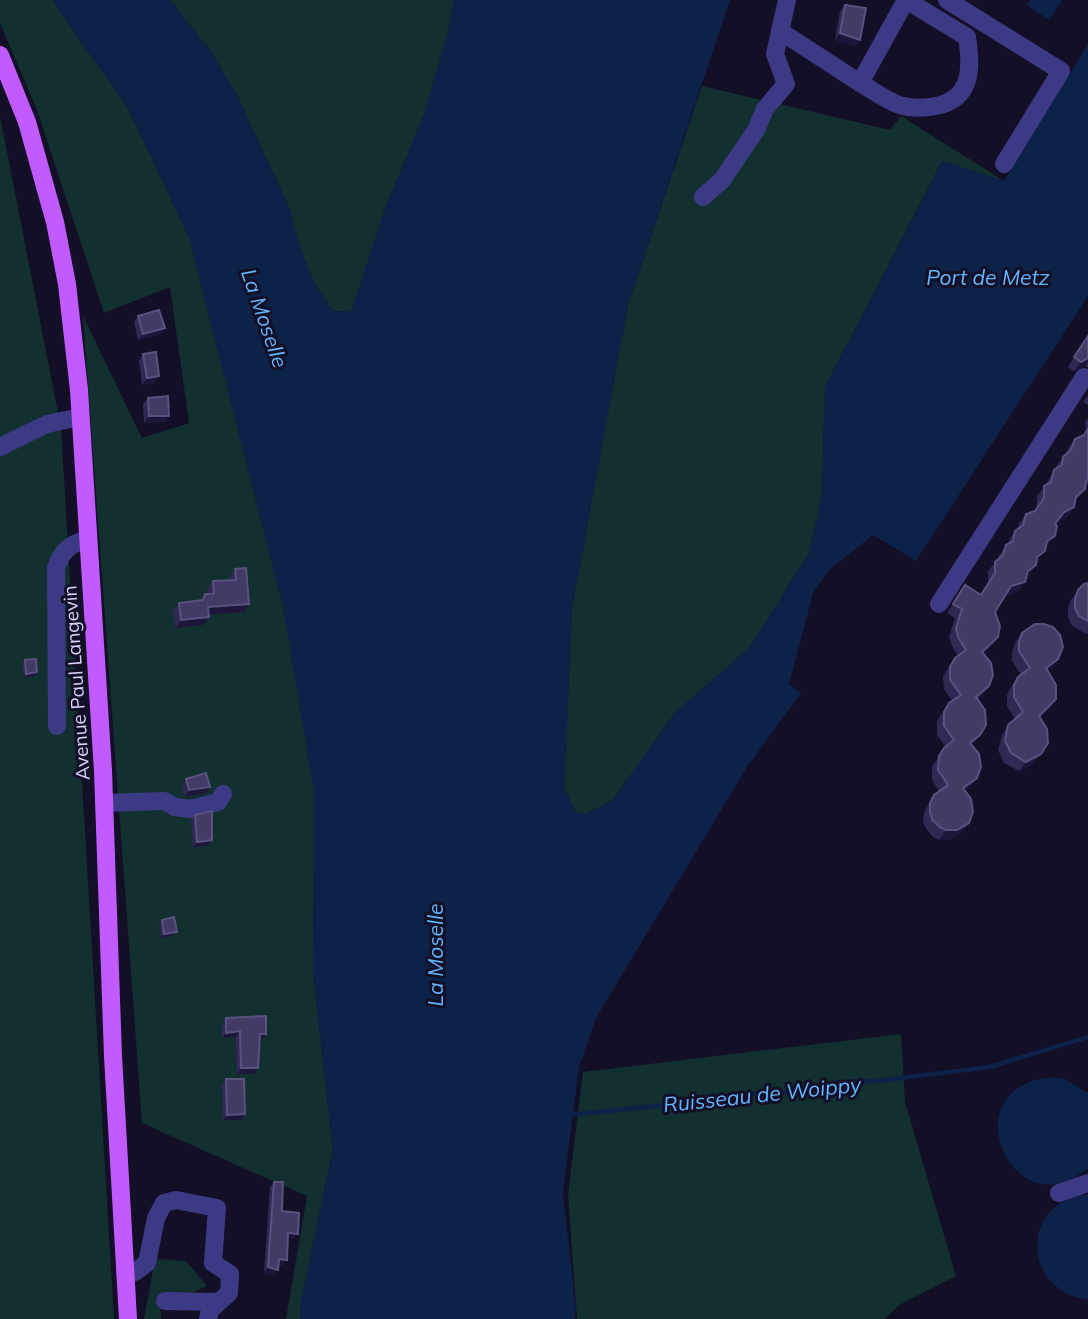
<svg xmlns="http://www.w3.org/2000/svg" width="1088" height="1319" viewBox="0 0 1088 1319" font-family="Mulish,sans-serif">
	<style>
		.green { fill: #12302f }
		.water { fill: #0c2248 }
		.lines { fill: none; stroke-linecap: round; stroke-linejoin: round }
		.stream { stroke: #0c2248; stroke-width: 4.5 }
		.minor { stroke: #3d3a85; stroke-width: 18 }
		.major { stroke: #c25bff; stroke-width: 18 }
		.wall { fill: #312854 }
		.shaded-wall { fill: #1d163a }
		.building { fill: #433a66; stroke: #5a527e; stroke-width: 2 }
		.labels { text-anchor: middle; dominant-baseline: central; stroke-width: 6; stroke-linejoin: round; paint-order: stroke }
		.street-label { font-size: 19px; fill: #d9d4ff; stroke: #130f26 }
		.water-label { font-size: 21px; font-style: italic; fill: #62b6ff; stroke: #130f26 }
	</style>
	<rect width="100%" height="100%" fill="#130f26"/>
	<g class="green">
		<polygon points="0,0 52,0 128,108 189,237 283,606 314,792 313,971 333,1149 301,1302 300,1319 286,1319 307,1196 142,1123 83,316 142,438 189,423 170,287 104,313 37,110 0,23"/>
		<polygon points="170,0 454,0 448,32 425,112 385,209 351,312 333,311 314,284 299,245 290,210 237,95 210,51"/>
		<polygon points="702,86 890,130 901,116 1004,181 942,162 825,387 822,496 809,554 749,648 675,713 613,800 586,814 576,813 564,788 572,607 628,304"/>
		<polygon points="0,116 61,428 114,1319 0,1319"/>
		<polygon points="901,1034 905,1102 956,1276 901,1304 884,1319 577,1319 568,1194 583,1072"/>
		<polygon points="155,1259 186,1261 207,1286 160,1307 161,1319 144,1319"/>
	</g>
	<g class="water">
		<polygon points="52,0 170,0 210,51 237,95 290,210 299,245 315,284 333,311 351,312 385,209 425,112 448,32 454,0 730,0 628,304 572,607 564,788 576,813 586,814 613,800 675,713 749,648 809,554 822,496 825,387 943,161 1004,181 1088,44 1088,296 916,561 873,535 828,571 813,593 789,684 801,693 747,767 596,1018 579,1067 563,1193 576,1310 575,1319 300,1319 301,1302 333,1149 313,971 314,792 283,606 189,237 128,108"/>
		<polygon points="1030,0 1062,0 1049,20 1027,5"/>
		<path d="M1051,1077L1065,1079L1088,1093V1168C1014,1233 948,1088 1051,1077Z"/>
		<path d="M1088,1194V1300C1020,1290 1020,1201 1088,1194Z"/>
	</g>
	<g class="lines">
		<polyline class="stream" points="568,1115 725,1099 757,1093 792,1092 837,1082 877,1081 990,1067 1088,1037"/>
		<g class="minor">
			<polyline points="947,0 1061,71 1004,164"/>
			<polyline points="780,31 860,83 906,0"/>
			<path d="M860,83C873,90 889,103 903,106C914,109 925,108 936,106C972,99 972,68 967,37L906,0"/>
			<polyline points="703,197 722,180 756,130 765,109 786,84 775,54 787,0"/>
			<polyline points="0,447 47,424 80,417"/>
			<polyline points="939,604 1084,377"/>
			<path d="M57,726L56,568C62,550 70,544 88,539"/>
			<polyline points="104,803 164,801 175,807 190,809 218,802 223,794"/>
			<polyline points="1059,1193 1088,1183"/>
			<polyline points="125,1272 135,1272 147,1263 156,1218 164,1203 176,1200 217,1208 213,1263 230,1274 229,1293 210,1310 208,1319"/>
			<polyline points="165,1301 219,1302"/>
		</g>
		<polyline class="major" points="0,55 27,122 55,222 67,284 79,390 103,771 113,1056 128,1319"/>
	</g>
	<g class="wall">
		<polygon points="845,5 860,40 856,46 835,40 840,11"/>
		<polygon points="138,316 160,334 138,340 134,322"/>
		<polygon points="1088,336 1088,368 1085,366 1074,371 1068,367"/>
		<polygon points="143,354 155,383 142,385 139,360"/>
		<polygon points="1088,395 1088,405 1083,402"/>
		<polygon points="148,398 169,416 165,423 144,423 143,404"/>
		<polygon points="1088,418 1088,484 1085,486 1085,489 1075,501 1074,507 1067,517 1058,521 1055,524 1055,536 1046,547 1030,574 1026,576 1019,591 1005,596 995,612 991,646 983,653 983,695 978,699 973,744 972,745 977,778 970,787 965,791 962,832 951,840 939,840 933,837 927,830 923,822 924,813 928,805 934,795 939,792 932,779 932,766 946,747 937,735 937,721 949,703 952,701 944,689 943,676 955,658 958,656 952,646 949,637 955,618 947,613 965,585 980,595 988,582 988,571 998,559 999,555 1008,544 1009,540 1015,531 1018,529 1019,524 1026,514 1034,511 1037,507 1037,496 1046,485 1048,480 1056,469 1056,466 1066,454 1068,448 1075,439 1084,436 1086,432 1085,422"/>
		<polygon points="235,569 244,612 208,614 203,625 175,628 173,611 179,603 200,601 205,594 208,594 207,589 213,581 230,580 229,577"/>
		<polygon points="1088,583 1088,633 1086,634 1072,626 1068,617 1068,608 1071,600 1078,590"/>
		<polygon points="1022,633 1058,659 1048,671 1056,699 1049,709 1040,718 1034,764 1019,771 1004,763 998,750 1002,735 1008,725 1015,719 1007,706 1007,695 1011,687 1018,677 1021,675 1012,661 1012,652 1015,643"/>
		<polygon points="25,660 35,676 24,677 22,663"/>
		<polygon points="186,779 210,787 206,793 185,797 182,785"/>
		<polygon points="195,815 208,846 193,847 191,820"/>
		<polygon points="162,920 177,932 174,935 162,938 159,923"/>
		<polygon points="226,1018 262,1040 260,1040 254,1074 237,1074 236,1037 222,1038 222,1024"/>
		<polygon points="226,1079 245,1114 241,1120 223,1120 222,1085"/>
		<polygon points="274,1182 282,1211 294,1239 287,1239 283,1265 278,1265 274,1275 264,1273 270,1187"/>
	</g>
	<g class="shaded-wall">
		<polygon points="840,33 860,40 856,46 835,40"/>
		<polygon points="165,328 160,334 138,340 143,334"/>
		<polygon points="1088,358 1088,362 1085,366 1074,371 1081,362"/>
		<polygon points="159,376 155,383 142,385 147,378"/>
		<polygon points="149,416 169,416 165,423 144,423"/>
		<polygon points="1074,507 1067,517 1057,521 1064,512"/>
		<polygon points="1055,536 1049,545 1041,551 1047,541"/>
		<polygon points="1045,551 1039,560 1030,566 1037,557"/>
		<polygon points="1036,565 1030,574 1021,581 1028,571"/>
		<polygon points="1025,582 1019,591 1004,596 1011,586"/>
		<polygon points="249,604 244,612 202,615 208,607"/>
		<polygon points="209,617 203,625 175,628 181,620"/>
		<polygon points="998,637 991,646 976,661 982,652"/>
		<polygon points="1058,659 1051,669 1040,678 1046,668"/>
		<polygon points="37,672 35,676 24,677 26,674"/>
		<polygon points="989,686 983,695 969,706 976,697"/>
		<polygon points="1056,699 1049,709 1032,726 1039,716"/>
		<polygon points="980,735 973,744 963,752 970,743"/>
		<polygon points="1041,754 1034,764 1019,771 1026,762"/>
		<polygon points="977,778 970,787 957,797 963,788"/>
		<polygon points="210,787 206,793 185,797 189,790"/>
		<polygon points="969,823 962,832 951,840 939,840 946,830"/>
		<polygon points="212,840 208,846 193,847 197,842"/>
		<polygon points="177,932 174,935 162,938 164,934"/>
		<polygon points="240,1031 236,1037 222,1038 226,1033"/>
		<polygon points="260,1034 266,1034 262,1040 256,1040"/>
		<polygon points="241,1068 258,1068 254,1074 237,1074"/>
		<polygon points="245,1114 241,1120 223,1120 227,1115"/>
		<polygon points="288,1233 298,1234 294,1239 284,1239"/>
		<polygon points="279,1259 287,1260 283,1265 275,1264"/>
		<polygon points="268,1267 278,1270 274,1275 264,1273"/>
	</g>
	<g class="building">
		<polygon points="845,5 866,8 860,40 840,33"/>
		<polygon points="159,310 165,328 143,334 138,316"/>
		<polygon points="1088,336 1088,358 1081,362 1074,357"/>
		<polygon points="156,352 159,376 147,378 143,354"/>
		<polygon points="168,396 169,416 149,416 148,398"/>
		<polygon points="1088,429 1088,479 1086,481 1085,489 1076,497 1074,507 1064,512 1055,524 1057,526 1055,536 1047,541 1045,551 1037,557 1036,565 1028,571 1025,582 1011,586 995,612 1000,626 998,637 982,652 991,663 993,675 989,686 976,697 985,710 986,725 980,735 970,743 979,754 981,767 977,778 963,788 971,799 973,812 969,823 957,830 946,830 940,827 933,821 930,813 930,803 934,795 948,785 938,770 939,756 944,748 954,740 944,726 944,712 949,703 961,695 950,680 950,667 955,658 966,650 958,637 956,628 962,609 953,604 965,585 981,595 995,573 995,562 1003,555 1006,545 1013,541 1015,531 1023,525 1026,514 1035,511 1044,498 1044,486 1051,482 1054,470 1062,465 1063,457 1071,450 1075,439 1084,435"/>
		<polygon points="246,568 249,604 208,607 209,617 181,620 179,603 203,600 205,594 214,594 213,581 236,580 235,569"/>
		<polygon points="1088,583 1088,621 1079,616 1075,608 1075,599 1078,590 1084,584"/>
		<polygon points="1035,624 1044,624 1053,627 1060,635 1063,647 1058,659 1046,668 1056,685 1056,699 1039,716 1047,729 1048,743 1041,754 1026,762 1011,753 1005,741 1008,725 1023,712 1014,697 1014,685 1018,677 1030,668 1019,651 1019,642 1022,633"/>
		<polygon points="36,659 37,672 26,674 25,660"/>
		<polygon points="206,773 210,787 189,790 186,779"/>
		<polygon points="212,811 212,840 197,842 195,815"/>
		<polygon points="174,917 177,932 164,934 162,920"/>
		<polygon points="266,1016 266,1034 260,1034 258,1068 241,1068 240,1031 226,1033 226,1018"/>
		<polygon points="226,1079 244,1079 245,1114 227,1115"/>
		<polygon points="274,1182 283,1182 282,1211 299,1213 298,1234 288,1233 287,1260 279,1259 278,1270 268,1267"/>
	</g>
	<g class="labels">
		<g class="street-label">
			<text transform="translate(76 683) rotate(-94)">Avenue Paul Langevin</text>
		</g>
		<g class="water-label">
			<text x="988" y="277">Port de Metz</text>
			<text transform="translate(265 318) rotate(71)">La Moselle</text>
			<text transform="translate(435 955) rotate(-90)">La Moselle</text>
			<text transform="translate(762 1094) rotate(-6)">Ruisseau de Woippy</text>
		</g>
	</g>
</svg>
